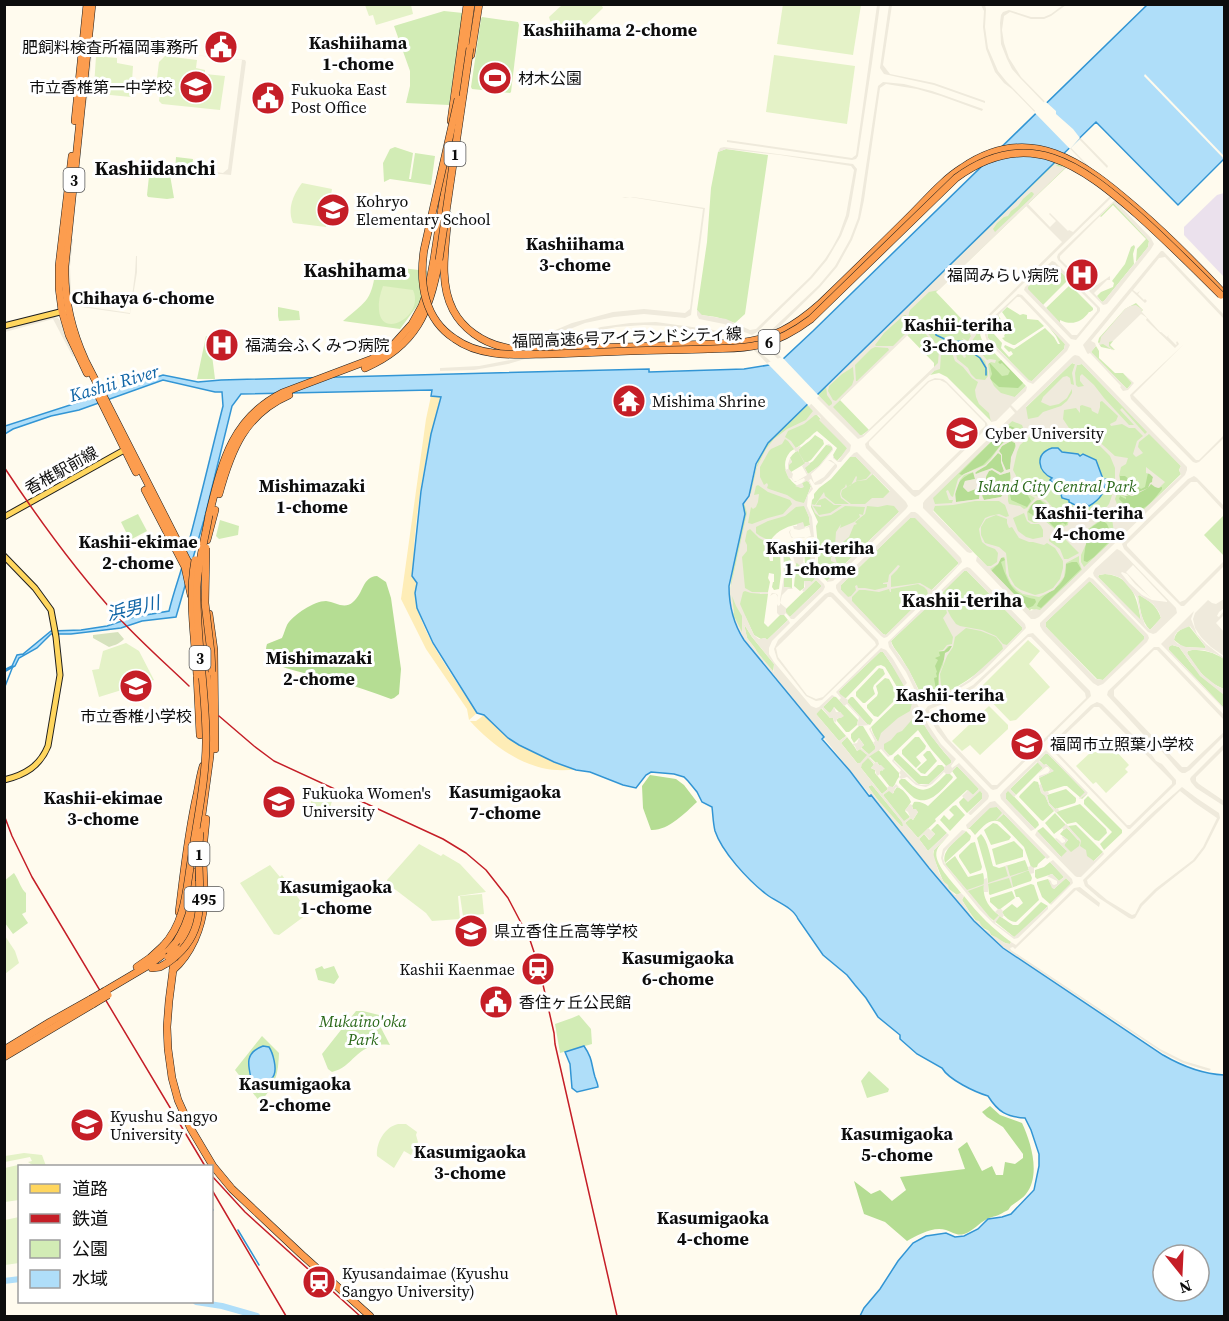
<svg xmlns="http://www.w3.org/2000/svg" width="1229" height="1321" viewBox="0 0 1229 1321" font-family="'Source Serif 4','Noto Sans JP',serif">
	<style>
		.industrial { fill: #ebe1ed }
		.green { fill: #d2ecb5 }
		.forest { fill: #b5dd93 }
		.sand { fill: #feedb7 }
		.cemetery { fill: #d6e2bd }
		.pitch { fill: #e4f2c7 }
		.plaza { fill: #efeadc; fill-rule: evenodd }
		.water { fill: #afdef9; stroke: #3295d4; stroke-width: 1.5; fill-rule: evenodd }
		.pier { fill: #fffbee }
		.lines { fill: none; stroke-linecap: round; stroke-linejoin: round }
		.stream { stroke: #3295d4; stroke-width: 1.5 }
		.river { stroke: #afdef9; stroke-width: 6 }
		.major-casing { stroke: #1e1e1e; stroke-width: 7 }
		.highway-casing { stroke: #1e1e1e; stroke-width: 8 }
		.major { stroke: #ffd65e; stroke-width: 5 }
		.highway { stroke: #fc9d4f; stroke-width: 7 }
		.rail { stroke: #c51e27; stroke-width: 1.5 }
		.highway-bridge-casing { stroke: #1e1e1e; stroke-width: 8; stroke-linecap: butt }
		.highway-bridge { stroke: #fc9d4f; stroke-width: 7 }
		.labels { text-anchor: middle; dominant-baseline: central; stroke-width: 6; stroke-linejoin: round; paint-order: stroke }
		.shield { fill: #fff; stroke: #565656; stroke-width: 1.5 }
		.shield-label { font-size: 15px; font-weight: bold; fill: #0d0d0d }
		.poi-label { font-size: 16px; fill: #0d0d0d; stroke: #fff; text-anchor: start }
		.street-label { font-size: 16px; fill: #0d0d0d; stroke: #fff }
		.park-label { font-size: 16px; font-style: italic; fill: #2b691a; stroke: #fff }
		.neighbourhood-label { font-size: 18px; font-weight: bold; fill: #0d0d0d; stroke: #fff }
		.water-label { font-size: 18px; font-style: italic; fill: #1065a6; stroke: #fff }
		.quarter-label { font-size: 20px; font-weight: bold; fill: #0d0d0d; stroke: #fff }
	</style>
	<rect width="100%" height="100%" fill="#fffbee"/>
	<polygon class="industrial" points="1224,193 1224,277 1184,235 1184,227 1217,195"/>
	<g class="green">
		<polygon points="444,11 463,13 449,105 406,103 410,86 410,71 394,26"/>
		<polygon points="482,17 518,22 519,25 511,92 510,93 472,89 471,87 481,19"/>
		<polygon points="395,147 413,153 409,179 411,179 415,153 435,156 431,185 390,179 384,182 383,163 390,149"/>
		<polygon points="726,149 768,155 745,314 735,323 716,317 701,315 697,310 707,242 711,188 718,152"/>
		<path d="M1061,156L1070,164L936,292L974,332L984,322C979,329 979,333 982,340L1026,386L991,421L947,377L939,373L930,375L934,371V363L906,334L840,400L869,430L862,435L860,436L833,408L831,409L817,394Z"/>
		<polygon points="176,157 193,159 191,173 175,172"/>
		<polygon points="151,173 170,175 174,198 167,199 148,197 147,195 149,176"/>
		<polygon points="1114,202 1149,241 1148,247 1136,262 1137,249 1146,239 1113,205 1101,217 1100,216"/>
		<polygon points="1134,245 1135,247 1133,254 1134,264 1104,301 1102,302 1097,296 1101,292 1113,287 1114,283 1112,281 1125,264 1131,247"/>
		<path d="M377,265L427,271L423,298L400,329L343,321C368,300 372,300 376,266Z"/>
		<polygon points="1056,268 1069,279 1043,305 1027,289 1028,286 1045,270"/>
		<path d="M1070,285L1093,308V310L1090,312H1089C1082,322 1072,326 1060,320V323L1046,308Z"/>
		<polygon points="1136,303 1143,310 1112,340 1113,341 1110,345 1115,350 1101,347 1098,342 1099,338 1125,309"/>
		<polygon points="278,307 299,311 300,320 279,321 278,316"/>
		<polygon points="1007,307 1020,315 1023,314 1027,315 1027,319 1038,320 1044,326 1015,345 1013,345 1005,341 1002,338 1005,337 1004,336 1005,334 1007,334 1008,333 1006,332 1009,326 1012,325 1011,322 1009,322 1002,312"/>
		<path d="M998,315L1002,321L1001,322L998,320L992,326L994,329V334L1002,343L1001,348L1009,357L1013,354L1011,351L1009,352L1004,347L1005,345L1014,349L1045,328L1054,337L1058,344H1060L1056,336L1048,326L1065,344L1064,349L1032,381H1029L988,338C986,327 991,323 998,315Z"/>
		<polygon points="206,336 210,339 215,379 197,379"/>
		<polygon points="1096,346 1099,351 1099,358 1115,373 1123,373 1132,383 1127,389 1091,352"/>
		<polygon points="1072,363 1077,365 1082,364 1181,466 1179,470 1181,474 1040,611 1031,609 1030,611 933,510 934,508 932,498"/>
		<path d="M807,404L848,449L837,461L834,458L833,455L837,448L817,431C812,434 811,437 806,440C802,445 795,448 790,452C779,465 788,482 801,488L803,487L802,483L806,481H808L811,486L804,504L809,517L810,525L804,527L802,523C789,526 778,529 770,541L768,542L767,550L770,561H773V554H769L770,548L774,547L780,552L781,574L779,589L774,590L772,587L773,582H774V574L769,573L768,578L770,582L768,592H760V594H768L764,623L768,627L780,615H784L788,620L767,640L765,638L761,639L754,635L745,616L742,617V634L741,635C736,627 732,618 731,608C727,581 739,542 745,515L743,505L749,496L758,461L768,443Z"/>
		<path d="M815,435L823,440L824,444L811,460L791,472L789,470L788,465L792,462L790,458C796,449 808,444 815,435Z"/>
		<polygon points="826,445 830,445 832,447 832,450 819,466 808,474 804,467 813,461"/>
		<polygon points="850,457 856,457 902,504 902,509 827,581 819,573 818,569 818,546 816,526 818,522 811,507 812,500 814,498 814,494 819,488 831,479"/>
		<polygon points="138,514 147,531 130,540 121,522"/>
		<polygon points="1224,515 1224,556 1204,535"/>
		<polygon points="915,517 958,562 958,564 886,635 883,634 840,589 841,585 910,518"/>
		<polygon points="220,520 239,526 238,535 219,539 216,536"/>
		<polygon points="793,541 811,542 811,564 805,564 804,550 797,556 794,557 785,550 785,547 788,543"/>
		<polygon points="784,556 789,556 792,562 792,588 784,587"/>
		<polygon points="796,563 799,563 799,565 811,566 812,572 815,579 812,582 804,581 804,588 800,591 794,586"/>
		<path d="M964,571H967L1022,627V630C1002,650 983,672 958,686C947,693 935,696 923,700C917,685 910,672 902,659C898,652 893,648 891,641Z"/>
		<path d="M1105,574C1132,576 1137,598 1141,621L1098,577L1099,575Z"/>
		<polygon points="816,580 821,585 821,587 790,617 786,613 786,609"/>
		<polygon points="1090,581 1144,636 1144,640 1103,680 1097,679 1046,627 1046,622 1088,582"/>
		<path d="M1139,595C1150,601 1157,606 1161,618L1150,630C1141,621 1140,608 1138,596Z"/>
		<polygon points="744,624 752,637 774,664 773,673 757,652 753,646 747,638"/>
		<path d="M1189,626L1205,646V648L1183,647L1174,640C1175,632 1182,628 1189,626Z"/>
		<polygon points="1172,645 1179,647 1192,665 1207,681 1224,694 1224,708 1169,650 1168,647"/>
		<path d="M1192,650C1205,650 1213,652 1224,659V689C1207,683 1196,668 1187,653L1188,651Z"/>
		<polygon points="881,651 883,652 899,675 904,686 897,687 885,667 881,665 877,666 846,698 843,698 839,694 839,691"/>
		<polygon points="879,668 883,669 885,674 874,685 873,688 875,694 865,703 863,703 856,696 856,692"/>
		<polygon points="885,678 889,679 898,696 897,698 878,717 874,716 867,708 867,705 877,696 878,693 876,686"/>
		<path d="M905,688C917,715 931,738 951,760V763L948,766H946L931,749L918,730L892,755H889C881,747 874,738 871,727L899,700L900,690Z"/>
		<polygon points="833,697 836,697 858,720 857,725 849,732 846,732 837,721 837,719 843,716 840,712 839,712 834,707 832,712 829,713 823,707"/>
		<polygon points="851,697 853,697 873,720 870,725 867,724 848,703 848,700"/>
		<polygon points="821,708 830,718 833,718 834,722 846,736 839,741 816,714"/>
		<polygon points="812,716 816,716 866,777 865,781 861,778 859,772 852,767 850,761 842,755 840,749 834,745 830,737 825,734"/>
		<path d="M859,726H863L875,746L899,773V777C896,780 896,784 893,787H890L879,773L881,770L883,771L877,762L876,763L870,757L869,758L874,765L871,768L875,770V773L888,789L882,794L841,743L847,737L854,746L857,751L860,749L866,754L867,753L861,747L864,745L859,738L854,743L851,738V734Z"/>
		<polygon points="915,737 919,737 926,746 925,749 916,757 921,763 916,768 902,754 902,750"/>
		<polygon points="927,751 930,751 937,761 925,774 921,773 917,769 927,760 923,755"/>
		<polygon points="898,754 921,776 927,776 938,765 942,765 944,767 944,770 929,784 918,784 894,760 894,757"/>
		<polygon points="1045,754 1048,754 1087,794 1082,799 1067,786 1064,786 1045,792 1043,791 1039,778 1053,771 1046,764 1044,765 1039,760"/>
		<polygon points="1038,762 1043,768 1016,795 1010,789"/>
		<path d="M957,766L979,789L973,795L967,790L935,819L936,821L918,838L905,823L911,818L913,820L918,812L913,809L912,806L914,802C919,801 924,803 928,806L957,778L952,771Z"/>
		<path d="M946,774H950L953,777L952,779C943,788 930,807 914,798C909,794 904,788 899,783V781L901,779H905C923,797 930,790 946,774Z"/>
		<polygon points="1034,781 1038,782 1041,792 1045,795 1049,805 1054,811 1043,821 1041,820 1019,797 1020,795"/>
		<polygon points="872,785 903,823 903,826 901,826 886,811 869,788 869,786"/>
		<path d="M897,787C902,788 909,796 911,802L905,811L910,817L904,822L883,795L889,790L894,793V791Z"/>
		<polygon points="1066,789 1076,798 1076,801 1075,803 1055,809 1049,803 1047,795"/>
		<polygon points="980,790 982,793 982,799 967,813 960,805 959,802 964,797 968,801"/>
		<polygon points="1008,790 1038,822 1039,825 1035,829 1006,799 1006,793"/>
		<polygon points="1088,796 1122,830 1122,833 1104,850 1100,844 1112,832 1084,804 1084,800"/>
		<polygon points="1080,804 1106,829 1107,833 1099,841 1095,840 1076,822 1067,824 1056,812"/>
		<polygon points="953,806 956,805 965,815 950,831 940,820 944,815 949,820 954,815 949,810"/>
		<path d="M990,807H997L1046,857L1038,864L1037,867L1033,868L1031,867L1024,847L1000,822C989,817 982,828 975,835L970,829H968Z"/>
		<polygon points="1055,813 1066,825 1054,834 1045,823"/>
		<polygon points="993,823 997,824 1009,835 1011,837 1009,840 991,845 984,830"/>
		<polygon points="937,824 938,824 947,833 928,851 919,839 924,834 929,840 935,834 931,830"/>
		<polygon points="1076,825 1103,852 1081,873 1077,874 1037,831 1043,827 1067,851 1064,845 1068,840 1060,834 1066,827 1078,840 1079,839 1068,826"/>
		<path d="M966,831L971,836L970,840L945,863C941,850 957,840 966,831Z"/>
		<path d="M981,834C988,841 990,856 993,866L999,868L1025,860L1032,878L1031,881L990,895L989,894L987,873L977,838Z"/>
		<path d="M949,835C946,839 939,845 937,850C932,863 954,883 961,893L957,895L949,889L943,881L933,856L934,850Z"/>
		<polygon points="1014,841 1023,850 1023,857 996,865 992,849"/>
		<polygon points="975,842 982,867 981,870 970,874 959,857 959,855 971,843"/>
		<path d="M955,856L968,877L983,873C985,880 983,886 984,893C986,908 1001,917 1013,925H1018L1041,902L1048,906L1017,936L1014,937L988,916L945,864Z"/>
		<polygon points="1050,862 1064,877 1059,881 1052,874 1037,879 1035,877 1035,870 1044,867"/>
		<path d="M14,873C19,880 21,889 26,893V912L22,914L28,923L13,934L5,923L4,881Z"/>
		<polygon points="1066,878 1070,882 1070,885 1050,904 1042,897 1037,884 1037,882 1048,879 1054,889"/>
		<path d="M1031,884L1034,885L1039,900L1016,922C1011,922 1004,917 1002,912L1012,904L1017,908L1023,903L1019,897H1016L1014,890Z"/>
		<polygon points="1012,891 1015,898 999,910 990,902 990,898"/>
		<path d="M964,896C978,914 993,929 1011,942L1010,944C1004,944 997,938 991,935L989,931C977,926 969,911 962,900Z"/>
		<polygon points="322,966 324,969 334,966 339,977 334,984 318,980 315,969"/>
		<path d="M356,1011H363L379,1015L380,1026L390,1045C356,1041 355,1067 332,1072L328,1069L322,1054Z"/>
		<polygon points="579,1015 591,1029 592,1044 560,1053 555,1024 572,1018"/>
		<path d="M262,1036L279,1053C278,1075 276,1084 260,1102L235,1070Z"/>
		<polygon points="869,1071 889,1089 888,1092 867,1098 861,1081"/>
	</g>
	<g class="forest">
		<polygon points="1001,360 1023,383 1018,388 999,387 990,379 992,374 989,362 1002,376 1008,375 1010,371 1002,363 1000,364 998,362"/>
		<polygon points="1010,426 1015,428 1018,434 1004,441 991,457 983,465 962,475 959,474 988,445"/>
		<path d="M1011,441L1015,443C1016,449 1010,460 1010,469L1005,471L1002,461V455L999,451L1002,446Z"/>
		<path d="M998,453L1001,455V462L1004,471L1001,473C992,468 985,470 976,474L975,473L991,461Z"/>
		<path d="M992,470L1000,475L1010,472C1011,481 1008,491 1001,497L984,500C980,492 985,479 989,471Z"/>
		<path d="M974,472L975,479L965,481L963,487L968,492L978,488L980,489L979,499L956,502C954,486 959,478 974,472Z"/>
		<path d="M1148,473L1153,477L1152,480L1157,488L1162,487V489C1156,497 1149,506 1140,510L1124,504L1119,499L1120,496L1126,499V497L1122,495L1118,488H1121L1125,480H1120V476H1125L1141,489L1145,487Z"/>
		<path d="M1015,482C1022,486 1027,494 1031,501L1027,507L1011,500L1010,495Z"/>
		<polygon points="1040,500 1056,515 1067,520 1068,521 1066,525 1063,523 1057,525 1055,528 1048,521 1040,520 1028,512 1034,501"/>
		<path d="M1102,520L1107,524L1113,538L1094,557L1087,562L1084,561C1083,558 1088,532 1089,530C1092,526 1098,523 1102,520Z"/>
		<path d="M1003,557L1005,560L1001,562C1002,565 1003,568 1004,571C1011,588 1015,595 1035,599L1036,602L1033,606L1028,608L991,571L998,564L1001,558Z"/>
		<path d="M1072,562H1077L1081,569L1041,608L1037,606C1043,589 1068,591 1066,564Z"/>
		<path d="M377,576L386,582L391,598L401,669L399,694L394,698L391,699C372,692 352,685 333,680C319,676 280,669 271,661C266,656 265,650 267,644L282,638C284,634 285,629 287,625C293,615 314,601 326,601C336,602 344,610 353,602C364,593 362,577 377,576Z"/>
		<path d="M951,645L952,647C946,654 942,663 939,673C937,680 940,686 936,692L922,698L921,695L936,690L934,678L937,677L936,673L937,672L935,666L938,660L935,658L940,656L939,652L944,651Z"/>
		<path d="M650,775L676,779L684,785L697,802C685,813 668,831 651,830L643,808L642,786Z"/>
		<path d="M990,1106L1000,1115L1022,1123C1031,1142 1041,1175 1026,1194C1022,1199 1016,1202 1011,1206C1008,1210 1009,1210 1004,1212C999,1216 993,1216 987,1219C979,1223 973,1231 964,1234C956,1236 953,1232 946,1230C933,1226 918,1235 907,1241L885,1222L864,1214L854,1181L871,1194L880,1190L892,1201L906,1190L900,1177L965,1169L958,1149L967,1142L982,1171L992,1166L996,1175H1003L1005,1162L1015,1164L1023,1158V1154L1003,1127L987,1117L982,1112Z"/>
	</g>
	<g class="sand">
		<path d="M431,396L441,397C427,446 418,496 414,546C414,558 417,570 417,582C417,592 415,600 418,610C429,646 457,681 477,713L469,720L467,709L426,649L401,599L426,419Z"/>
		<path d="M484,715L508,738L519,745L576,770C565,770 553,771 542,768C514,761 489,742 470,721H476Z"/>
	</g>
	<path class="cemetery" d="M118,632L124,639C119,644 115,645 109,647L93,638V635Z"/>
	<g class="pitch">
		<polygon points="783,4 861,5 853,55 777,44"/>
		<polygon points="365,5 411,5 413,14 376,25 373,15 369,16"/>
		<path d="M562,5V4L604,5L602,6L603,8L571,39C568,37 567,34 564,33C557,28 551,27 549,17Z"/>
		<polygon points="774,55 855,66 847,124 766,112"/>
		<polygon points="96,56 117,58 117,63 133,66 131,97 100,94 94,87"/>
		<polygon points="165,56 197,60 196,68 205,70 205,74 225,76 220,110 162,104 159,101 161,87 156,86 159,62"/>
		<path d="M302,183L332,189L326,227L293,223C287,209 293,195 302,183Z"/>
		<path d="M383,286L413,290C425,316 381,340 379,310C378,302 380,294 383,286Z"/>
		<polygon points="1028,640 1040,651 1029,664 1050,687 1016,720 1010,721 979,689"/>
		<polygon points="126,643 139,651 154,680 99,697 92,670 99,669 103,651"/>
		<polygon points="989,706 1008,725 1008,729 980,755 970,745 962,751 952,741"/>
		<polygon points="1105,739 1129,765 1125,769 1128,772 1106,793 1096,782 1093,784 1076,766"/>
		<polygon points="314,792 333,798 328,814 309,809"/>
		<polygon points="419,844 441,856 443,854 460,864 486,892 458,896 460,919 432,921 426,913 388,884 387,880"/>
		<polygon points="270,865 280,877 282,875 306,909 306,915 279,935 274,934 240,883"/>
		<polygon points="482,894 484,914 463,916 460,896"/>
		<polygon points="5,936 15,951 19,963 5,974"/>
		<path d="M398,1124H406L417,1132L416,1135L418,1142L411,1155L404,1151L394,1168L377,1156C376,1142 385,1127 398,1124Z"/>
		<polygon points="24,1153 42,1155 46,1166 34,1166 28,1162 32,1161 30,1157 5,1162 5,1156"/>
		<polygon points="22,1164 23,1166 20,1166 19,1200 5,1202 5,1168"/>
		<polygon points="19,1217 19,1263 5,1265 5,1220"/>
	</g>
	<g class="plaza">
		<polygon points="877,5 880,5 872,63 858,156 856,159 852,160 727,142 727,140 852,158 856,155"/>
		<polygon points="889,5 892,5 883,65 890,74 934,83 985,101 985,103 934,85 884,74 880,68"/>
		<path d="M981,5H985L986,9L985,27L988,48L998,71L1006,81L1112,190V197L977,329L976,335L969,345L980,352L987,360L990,359L996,360L995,363L991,362L988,364L990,378L994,386L1001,393L1015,397L1026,386L1027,387L1026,391L1011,405L1017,411L1073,356L1075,355L1079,356L1187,467V470L1185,475L1039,617L1035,619H1031L976,561L977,556L987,566H991L997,562L998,553L995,549L987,546L982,542L980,535L979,529L985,518L990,516L999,514L1006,517L1009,516L1005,505L999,501H975L953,505L935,506L933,511L973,552L970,553L967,552L923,508V503L925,500L1015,413L1010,407L996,421L991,422L989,413L979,404L976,397L975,390L978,382L972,378L963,367L955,361L952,353L945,351L941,354L940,369L934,371L863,437L858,439L765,346L766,335L819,285L835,266L850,239L858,218L861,200L878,86L883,82L904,84L932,91L983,109L982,111L941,96L917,89L886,84L880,88L864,200L860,219L852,240L837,267L820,287L769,337V342L774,350L829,406L832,404V402L827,395L826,386L1063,156L1064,158L1056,166L1063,167L1067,163L1069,164L1028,204L1050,227L1056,221L1049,214L1050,213L1068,231L1069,230L1073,232L1111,195V191L1012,89L1004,83L995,72L986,49L983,27L984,11ZM1031,192H1032L1034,194L1032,197L995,232L993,229L997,223L1004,217L1008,216L1011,211L1018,206L1023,199ZM1026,206L1062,242L975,328L971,329L969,332L971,336L968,341L962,338H958H962L966,343L943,349L936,344L927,332L921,329L911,328L908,322L909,313L910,310L929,292L939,290ZM904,315H906L907,317L908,331L893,346H876L875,345L884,333ZM912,331H920L925,333L929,338L933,346L939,350L938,363L863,435H860L833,407ZM961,346L972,349L985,361L988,372V376L985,380L976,379L971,374L968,368L957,359L956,353H961L964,358L966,357L965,354L962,351L956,352L952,350L956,347ZM875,347L888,348L889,350L857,381H856L855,365L871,349ZM1072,363L1075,364L1072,373L1074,385L1071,384L1070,378L1067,376L1063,377L1043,397L1041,402L1050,406L1059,404L1067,398L1072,389V393L1067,401L1061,406L1043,412L1038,417L1028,419L1026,407ZM1082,364L1147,432L1145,434L1122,408L1120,410L1134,425H1129L1104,398L1094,385L1082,374L1080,376V381L1084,386L1078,387L1076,385L1075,373L1077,365ZM853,367L854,379L852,385L836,401L833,400L828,391L829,386L842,374ZM1102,401L1118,416L1116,421L1110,424L1111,426L1122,424L1129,428H1135L1143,436L1137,441L1133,454L1136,457L1143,453L1138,447L1139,442L1149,434L1181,466L1179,470L1181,475L1139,514L1127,512L1118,507L1115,499L1117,493L1125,496H1133L1148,488L1151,484L1155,487L1159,488L1165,482L1146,467V473L1150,474L1153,477L1152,482L1150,483L1148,488L1129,496L1118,492V488L1125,489L1127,486L1126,481L1120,480L1119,476L1121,467L1126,464L1128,458L1115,456L1094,437L1069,428L1063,419L1064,410L1076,408L1080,413V406L1082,405L1091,408L1092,411L1098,414L1100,407V402ZM1012,421L1022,425L1024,430L1021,436L1019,438H1014L1006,441L1001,445L990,460L985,465L964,474L958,479L953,497L951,496L948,490L946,491L949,500H953L952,503L935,504L933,498ZM1049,430H1062L1086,437L1098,444L1110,456L1115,468V487L1109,504L1103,511L1086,517H1075L1074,515L1077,505L1071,503L1073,505L1071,515L1063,514L1054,509L1046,500L1031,494V490H1029L1028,492L1026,491L1020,483L1013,470L1017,452L1020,445L1029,437L1039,432ZM1011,441L1015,443L1016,446L1011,457L1010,469L1006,470L1002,461V455L999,451L1002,446ZM998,453L1001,455V462L1004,471L1001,473L992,468L976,474L975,473L977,471L986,466ZM992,470L1000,475L1010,472L1011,478L1007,489L1001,497L984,500L982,496V488L986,482V476L989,471ZM973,472L975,479L965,481L963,487L968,492L978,488L980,489L979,499L956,502L955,494L960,480L964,475ZM1014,480L1025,492L1035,498L1027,508L1024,509L1020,506L1009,504L1008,501V495L1013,481ZM1037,500H1041L1045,502L1056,513L1069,517L1068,525L1056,530L1045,521L1034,523L1028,520L1027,512L1030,506ZM1024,513L1027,521L1031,524H1039L1041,526L1043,530V537L1033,539L1026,537L1018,531L1013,518ZM996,515L1007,519V523L1009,528L1012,527L1019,538L1029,542H1033L1044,545L1047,543L1055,548L1063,561V568L1060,579L1053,588L1043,593L1035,595L1021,590L1015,586L1009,576L1006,553L999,547L985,543L981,535V527L984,522L986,519ZM1107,515L1112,519L1115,538L1084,567L1081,562V555L1086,544L1088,529ZM1059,534L1062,536L1079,553L1068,559H1064L1060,549L1049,541V539ZM1079,556V562L1082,570L1040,610L1036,609L1030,611L990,569L998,564L1001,558L1004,557L1005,558L1006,573L1011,584L1017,590L1023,594L1039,597L1054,590L1064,577L1066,563Z"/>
		<polygon points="1063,5 1066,5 1051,16 1044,19 1031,19 1010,12 1004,16 1002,30 1004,43 1009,58 1021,77 1108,166 1107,168 1020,78 1012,69 1007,59 1001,44 1000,23 1001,15 1003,12 1009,10 1031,17 1044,17 1051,14"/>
		<polygon points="91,45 93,45 245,60 246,62 231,175 200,172 198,169 199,168 200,170 223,173 228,169 242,60 93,45 87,103 85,102"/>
		<polygon points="724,147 853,164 857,169 849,216 841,236 827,260 812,278 757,332 752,335 724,324 699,319 697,315 697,310 702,315 726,319 750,330 756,329 810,277 825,259 832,248 839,235 846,215 854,170 851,166 780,155 726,149 718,152 720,148"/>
		<polygon points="630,197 622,198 625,197 633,197 705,208 691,315 685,318 644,314 614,317 585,323 555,335 553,331 572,323 613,312 644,309 685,313 690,309 703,209"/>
		<path d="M1114,201H1117L1123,209L1151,238L1154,244L1151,249L1107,304L1103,305L1058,260L1057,257L1058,254ZM1113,203L1149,241L1148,247L1104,301L1102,302L1094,293L1107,280H1110V276L1097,285H1090L1077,272L1075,274L1060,259V256Z"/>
		<polygon points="71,239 73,239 70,267 71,291 73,302 76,305 130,313 135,273 136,256 137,256 137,272 130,314 74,306 71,300 68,287 68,266"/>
		<polygon points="1161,251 1163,251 1224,315 1224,319 1165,257 1159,258 1133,290 1137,293 1140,291 1138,294 1144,300 1145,299 1147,301 1145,303 1132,291 1091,341 1095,343 1096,346 1091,352 1127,389 1132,383 1123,373 1134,383 1128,390 1123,391 1120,387 1121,386 1090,353 1088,354 1087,353 1083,345"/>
		<path d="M1052,261L1055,262L1100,308V311L1076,340L1071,339L1024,290L1025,287ZM1052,268L1059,270L1097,308V311L1077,335H1072L1028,289V287L1045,270Z"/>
		<path d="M1018,294L1022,295L1070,345L1067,351L1033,384L1028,382L987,341L985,335V329L987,323ZM1017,297H1020L1065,344L1064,349L1032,381L1029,380L989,340L987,335V329L989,324Z"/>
		<polygon points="1136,305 1143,310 1141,311 1160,332 1161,332 1167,337 1169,335 1168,337 1176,345 1177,344 1176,343 1177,341 1179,344 1175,348 1146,320 1147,318 1143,315 1141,314 1113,341 1109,342 1109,346 1114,351 1103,344 1099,345 1099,343 1100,342 1101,337 1125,309 1130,306"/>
		<polygon points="51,316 58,318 61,322 74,356 73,357 53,319 5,332 5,329"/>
		<path d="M656,322L714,330L731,335L749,344L768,359L851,445L850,451L841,462H838L833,458V455L834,458L838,461L847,448L819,420L821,418L818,415H815L804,424L788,431L785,437L791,441L796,448L800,446L801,448L799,449V453L804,462H809L810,464L805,468L808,474L819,466L832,450V447L830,446L826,445L829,444L833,448V450L820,466L811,474L814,483L824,477L835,464L828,460H831L837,465V467L829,477L821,484L815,485L811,479L809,480L813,489L808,495L807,506L812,517L814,537L792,538L791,537L789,532L791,529L790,532L791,536L793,538H804L811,536L809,527L799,530L794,529L793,526H797V524L803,522L805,528L810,525L809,517L804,506L796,507L785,516L768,521L756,527V533L760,536L770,541L769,543L759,538L750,529L747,531L745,541L747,545V551L742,557L745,588L752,592H768V594H763L751,593L745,591L743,592L740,604L754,635L759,639L765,638L767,640L788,620L784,615H779L777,613V604L778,597L776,594H773L770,596L772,593L777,594L778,596L777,604L778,606L780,605V600L784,576L783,556L785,553L789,556H784V587L792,588L793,589H788L782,595L780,603L786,608V612L790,617L821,587V585L816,580L804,592L802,590L805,587L804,581H810L812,582L815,579L812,572L811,566L799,565L797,563L795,564L793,556H798V550H805L803,562L805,564L810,565L811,542L796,541H813L815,544V572L817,577L824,584L825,587L823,591L794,619H791L786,613L784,615L789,621L790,623L772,641L769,648V654L774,662L811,706L816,708L819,707L832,695L836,697H833L823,707L830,713L834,707L836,712H840L844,716L841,718H838L835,723L833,718H830L822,708L816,714L839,741L846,736L847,737L841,743L857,763H860L867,755L860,749L857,751L855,746L852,744L857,743L859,738L864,745L861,748L869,754L875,749V746L873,743L875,741L869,729L871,727V730L878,742L881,733L898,718L910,711L912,703L905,688L908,687L929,726L941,744L956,759L951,766L952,768L959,763L988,793L989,796L988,799L971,815H970L968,813L982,799V793L980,791L968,802L962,796L968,790L973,795L979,789L957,766L950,774H946L944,772L932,784L926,787L916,785L907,777L901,779L899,777L901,775L899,773L901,770L892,761L894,757V761L915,782L921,785L929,784L944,770V767L951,763V760L931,736L918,715H916L902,731L897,733L891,740L884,744V749L889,755H892L888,757L881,749L870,756L869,757L875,763L877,762L879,765H881L885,769L880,771V774L877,776L875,770L871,768L874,764L868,758L862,764L861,768L882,794L888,789L887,788L889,786L893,787L896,784L900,788L896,787L894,791L893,794L889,791L883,795L904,821L910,817L908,812L905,810L910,804L912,805L913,809H916L918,812L913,820L911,818L905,823L918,838L928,828L935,834L930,840L924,834L919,839L928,851L947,833L949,835L934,850L933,853L939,873L944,882L948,885L949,889L955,895L961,893L964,896L962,900L971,915L975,920L979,921L981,925L985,930L989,931L991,935L996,937L1005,943L1010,944L1011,942L1016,945L1074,888L1080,887L1100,903L1099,907L1076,890L1015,949L1013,947L1010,948L1011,950L1160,1049L1184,1061L1211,1069L1209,1071L1183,1063L1163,1053L1003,947L983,931L905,838L780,684L737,630L734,621L735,618L742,632V616L736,606L732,596L734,612L732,616L731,607L730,590L747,513L744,502L749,494L751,493L757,467L766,449L774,439L787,429L806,420L813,411L756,352L737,340L718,333L668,326L644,325L616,327L588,333L567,341L535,356L508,364L474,370L440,371V368L479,366L521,358L576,335L601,327L630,323ZM785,439L788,441L796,452L798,451L805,463L802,466L807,475L797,481H794L792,478L793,474L789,469V465L792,462L790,458L788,464V469L785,470L789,479L791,478L795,482L804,478L805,480L802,483L795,486L801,488L804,487L802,483L806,481L809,482L811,487L804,503L796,501L787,495L769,489L767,488L768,485L767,483L764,485L760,477V467L769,451L771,449L782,444ZM758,485L768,492L790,500L792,504L783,514L768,518L752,524L748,523L751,507L753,509L756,507L758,502L759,494L754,495L756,486ZM744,624L752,637L774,664V672L757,652L755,648L747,638ZM872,785L902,822L903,826H901L878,800L869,788V786Z"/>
		<polygon points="1184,344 1133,395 1196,460 1199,460 1224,435 1224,438 1199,462 1196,463 1193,462 1131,399 1130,395"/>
		<path d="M935,378L943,379L947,382L987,423L988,427L919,495L915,497L912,495L866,448L865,444L928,381ZM934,380H940L946,383L985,423V426L919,490H913L869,445V442L929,382Z"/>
		<path d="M857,452L906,502L908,506L906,509L833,581L827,582V581L839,570L836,565L834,571L833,567L831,566L835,565L836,563L831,561V557L834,556L831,549L832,547L833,549L835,546L836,532L841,524L840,528L854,522L860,517L859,514L863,515L865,507L845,506L831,515L820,517L815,513L811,504L815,505L824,492L825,496L835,504H849L841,498L840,494L841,490L845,487L846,484L847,487L851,485L856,476L857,477L856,481L866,479L871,473L856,457H850L854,453ZM873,474L890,491L883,498H872L865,504H851L842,497L841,494L842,490L857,481L866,480ZM825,498L834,505H842L830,513L819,515L813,506L821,507V505H816L817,503L819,500ZM887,505L894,506L899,512L840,569L837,564L833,550L849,537L854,525L857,524L855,522L865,514L867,506L878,507Z"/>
		<polygon points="1194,476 1197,478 1224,506 1224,511 1197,482 1191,482 1127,544 1127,546 1180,602 1185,600 1224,561 1224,566 1184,606 1181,606 1124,549 1122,544 1188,479"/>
		<path d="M911,512H915L918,514L961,558L962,562L932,594L887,637L884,638L881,636L838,592L836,588V585ZM910,518H915L958,562V565L932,590L920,583L891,587V576L897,570L900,566L898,565L889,575L888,582L883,583V584H887V587L875,590L865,588H858L857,585L855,586L856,590L851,596L848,597L841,590V585ZM918,584L924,587L927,590L928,594L922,599L919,597L921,593L918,597L913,596L909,598L910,599L913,597L918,598L921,600L886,635L883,634L852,601V597L859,590H865L879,592L889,589L890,592H891V589Z"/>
		<path d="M1117,549L1121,551L1176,608L1177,613L1156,633L1153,634L1148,632L1094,576L1093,573L1095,569ZM1133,565L1167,601V602L1152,600L1142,595L1129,583L1121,573L1122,572L1127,574L1135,584L1151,598L1126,572ZM1105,574L1113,575L1121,578L1132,591L1137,598L1141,620L1098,577L1099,575ZM1139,595L1153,604L1159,612L1161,618L1150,630L1145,625L1141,613L1138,596Z"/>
		<path d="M967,567L970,568L1025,624L1026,628L983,672L970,682L952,693L927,703H921L906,672L889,647L888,642L934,597L963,569ZM964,571H967L1022,627V630L1007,645L1003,644L996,636L982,630L960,626L956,624L951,617L945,605L939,600V596ZM938,601L946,609L947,613L943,618L953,637L952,644L947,645L943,650L938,651H944L948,646H952L949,651L945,653L943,665L939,674V686L936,692L922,698L909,670L892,645L891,641L933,602ZM966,628L981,631L996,637L1002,645L1003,649L969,680L956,688L939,695L937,693L941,686L940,674L947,656L953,647L955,637Z"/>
		<path d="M1089,577L1093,579L1148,635L1149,638L1147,642L1103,684L1098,686L1093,683L1043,631L1040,626V623L1043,620ZM1090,581L1144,636V639L1103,680L1096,679L1046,627V622Z"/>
		<path d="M830,592L833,593L878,640L879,644L877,647L826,696L822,700L816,701L806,696L777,659L774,649L778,640L825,594ZM828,597H831L875,642L876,645L823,697L816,699L807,695L778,657L776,648Z"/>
		<polygon points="1224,599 1224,608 1219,612 1217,616 1219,617 1224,611 1224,615 1216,623 1224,632 1224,656 1211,647 1201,637 1195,628 1193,619 1195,613 1208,600 1212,603 1216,604"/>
		<path d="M1194,611L1191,619L1197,634L1206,644L1224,658V659L1216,654L1204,650H1192L1188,651L1187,653L1202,674L1217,686L1224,689V695L1200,676L1179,647L1172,645L1169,647V650L1224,708V709L1161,644ZM1190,626L1205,646V648L1186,647L1178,644L1174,640L1175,635L1178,631Z"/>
		<path d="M1033,633L1090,691L1091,696L997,789L993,790L991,789L945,741L937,731L925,710L928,706L953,696L973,685L1028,634ZM1028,637H1031L1085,693L1086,698L997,785H992L948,739L929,711L930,709L955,699L974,688Z"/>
		<polygon points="1154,647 1159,647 1224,715 1224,720 1157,650 1154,650 1114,690 1114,696 1182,767 1187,767 1224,732 1224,736 1190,770 1185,773 1182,773 1179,771 1158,747 1153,745 1107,695 1108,691"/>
		<polygon points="881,648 886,650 893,659 907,683 904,686 890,662 883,652 880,652 839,691 840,694 848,700 848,703 867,724 870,725 859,726 857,725 859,717 847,704 844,706 839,700 841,698 836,692"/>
		<path d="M1097,702L1102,704L1149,751L1156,761L1162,764L1176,780V784L1130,829H1128L1050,748L1051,744L1091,705ZM1094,707H1099L1172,781V784L1130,825H1127L1054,749L1053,746Z"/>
		<polygon points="1224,744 1224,749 1196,777 1196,781 1199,784 1224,801 1224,806 1196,788 1191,782 1190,779 1191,777"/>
		<polygon points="1046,750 1088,793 1080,799 1079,798 1085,792 1048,754 1045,754 1039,761 1044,765 1046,764 1054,771 1039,778 1039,776 1048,773 1050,770 1048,767 1046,767 1038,774 1043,768 1037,762 1010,789 1016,795 1014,797 1008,791 1006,793 1006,799 1035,829 1031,831 1001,799 1000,795 1004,790"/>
		<polygon points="1041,784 1044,792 1048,791 1049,794 1047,795 1049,803 1055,809 1058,808 1059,811 1056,813 1080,839 1081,841 1080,846 1086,850 1087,856 1094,861 1103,852 1104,854 1081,877 1077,877 1075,876 1035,835 1037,831 1061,857 1067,851 1055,839 1056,838 1059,840 1062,843 1065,842 1065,840 1062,837 1063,836 1068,840 1064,845 1071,852 1079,846 1080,842 1067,828 1064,830 1062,828 1066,824 1049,805 1045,796 1041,793 1039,785"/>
		<path d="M1182,787L1198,799L1219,813L1220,818L1205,848L1195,861L1157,891L1142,906L1135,918L1132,919L1129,918L1099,898L1085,886L1083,880L1152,813ZM1180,791L1195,803L1217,818L1203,847L1193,860L1155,889L1140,904L1135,914L1132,915L1107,900L1088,884L1087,880Z"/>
		<polygon points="995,801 1050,857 1047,859 1004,814 997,820 996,820 1002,813 997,807 990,808 968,829 967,828 966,825 990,802"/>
		<polygon points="962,830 966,831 945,851 943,858 945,864 967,890 984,884 984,879 987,878 988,883 1008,876 1005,866 1007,865 1010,876 1029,870 1028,867 1031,866 1034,868 1034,873 1030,874 1029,871 1027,871 1011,877 1013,887 1012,887 1009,878 988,884 988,892 984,892 984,885 968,891 993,921 999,915 995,912 998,909 1001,909 1003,911 1002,912 1004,915 1002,918 1000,916 995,923 1014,937 1048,906 1048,909 1018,938 1014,939 993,923 979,909 943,864 941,858 943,849"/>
		<polygon points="1053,860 1072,879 1073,883 1051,905 1050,904 1070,884 1070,882 1066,878 1054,889 1052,888 1048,879 1051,881 1052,884 1054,885 1057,884 1057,881 1047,876 1052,874 1059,881 1064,877 1050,862"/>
	</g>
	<g class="water">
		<path d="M1147,5H1224V159L1178,205L1096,122L768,443L756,464L749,496L743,504L745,514L729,586C729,606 733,623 744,640L824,737L822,739L850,771L869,796L871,795L929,868L974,921L1003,948L1163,1055C1182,1066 1202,1074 1224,1075V1316H860L864,1308L880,1289L898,1261L913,1243L926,1236L946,1233L955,1237L964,1236L978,1229L988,1219L1002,1217L1011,1214L1034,1190L1039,1166V1154L1031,1130L1025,1118C1007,1117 998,1112 988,1096C975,1092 949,1080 942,1068L917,1054L900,1039V1035L878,1017L866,998L855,985L847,975L823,955L798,919C793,907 776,902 766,894C748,880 722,852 715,831C713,823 713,815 712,807L702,802L697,792L688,781L684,777L674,774L651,772L646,775L636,788L623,785L590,772L576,770L554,762L519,745L508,738L484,715L477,713L433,643L417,608L415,593L417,583L412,576L421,491L431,434L441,397L431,396L432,390L241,394L232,406L204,520L176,617L142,621L121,628L71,634H51L37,648L19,658L15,666L6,671V669L12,666L17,655L23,654L51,631L81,630L107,626L134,617L169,611C174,590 182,570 187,549C200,501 211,453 223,406L222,392H215L163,380L79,410L51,416L13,429L5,434V426L163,375L198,382L221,380L649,369V372L744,369L769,365L783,359L813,331ZM1163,1255H1199V1291H1163Z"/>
		<path d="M1052,448H1058L1062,452L1078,454L1080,456L1083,454L1096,460L1103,479H1107C1104,493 1101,499 1089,506L1086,504L1077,506L1069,502V500L1062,498L1058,483H1053L1050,480L1052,478C1038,472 1034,454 1052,448Z"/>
		<path d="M263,1046L269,1047C273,1053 277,1068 274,1075C273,1078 270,1080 268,1083C264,1091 261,1091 253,1087C250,1070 241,1054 263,1046Z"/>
		<path d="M584,1046C593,1059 591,1064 595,1077C596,1080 598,1084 598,1087L577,1092L572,1088L570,1064L565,1052Z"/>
	</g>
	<g class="pier">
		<polygon points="1145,74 1224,156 1224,159 1144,76"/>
		<polygon points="1045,101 1056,111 1056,114 1073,129 1080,138 1070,149 1034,112"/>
		<polygon points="782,357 819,396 809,406 767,363"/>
	</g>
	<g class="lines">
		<g class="stream">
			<polyline points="941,322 941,325 935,330 936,335 951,342 962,341 967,349 980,358 986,368 986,375"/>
			<polyline points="4,689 13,666"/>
			<polyline points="212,1208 213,1210"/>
			<polyline points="238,1230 259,1265"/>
		</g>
		<g class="river">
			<polyline points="4,1281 20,1279"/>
			<polyline points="196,1302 222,1306 257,1316"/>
		</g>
		<defs>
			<g id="major">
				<polyline points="4,326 64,311"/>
				<polyline points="4,517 126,449"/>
				<path d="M4,556L35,588L51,610L56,637L60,675L48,746C40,766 25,775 4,780"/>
			</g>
			<g id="highway">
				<path d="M92,4L65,266C64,299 71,329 85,360L188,562L192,575"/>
				<polyline points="471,55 479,4"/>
				<polyline points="457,103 471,4"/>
				<polyline points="75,121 87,4"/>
				<polyline points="451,121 467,5"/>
				<polyline points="72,156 59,266 59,288 62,311 69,335 87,373"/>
				<path d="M448,215C446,245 438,281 453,310C463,329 482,342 503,347C526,353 560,349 585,348C635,347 686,345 736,343C772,340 794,327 821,303C851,274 882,244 912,214C928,198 943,180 962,168C1030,121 1084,163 1136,208C1167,235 1196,264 1224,294"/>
				<path d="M365,368C416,346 430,312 439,260"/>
				<polyline points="96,391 136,472"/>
				<polyline points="145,490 185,567 191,595"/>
				<path d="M219,494C231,450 245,414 289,395"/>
				<path d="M209,515C222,463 231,419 282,393L372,359L394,344L412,324L422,306L429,286L434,259L454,129"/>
				<polyline points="207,540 215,510"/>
				<polyline points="198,601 204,623 211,738 210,756 199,837"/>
				<polyline points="209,614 214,650 215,749"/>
				<polyline points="197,675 200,735"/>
				<path d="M179,912C184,872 188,833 197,794C199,784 200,776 203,766"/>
				<path d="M177,941C190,917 191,898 192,871"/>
				<path d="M177,949C192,930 195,908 197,884"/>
				<polyline points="174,956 173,970 169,1001 167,1027 168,1049 172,1078 178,1100 191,1129 213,1166 232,1189 301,1254 370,1316"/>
				<polyline points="137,967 150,958 163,946"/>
				<polyline points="152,968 160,967 167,963"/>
				<path d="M173,970C191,954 202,928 204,904C205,888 203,872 203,857C203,844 205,832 206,819"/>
				<polyline points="105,991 149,965 169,950"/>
				<polyline points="4,1050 50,1022 91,999"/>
				<polyline points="4,1057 93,1004"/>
			</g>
		</defs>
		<use href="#major" class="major-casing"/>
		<use href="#highway" class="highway-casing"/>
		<use href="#major" class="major"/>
		<use href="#highway" class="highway"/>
		<g class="rail">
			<path d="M4,467C39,520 76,571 119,618C141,642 165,663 189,686"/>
			<polyline points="219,716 254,746 274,761 443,839 466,853 486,870 508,898 530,940 539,967 554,1033 555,1044 617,1316"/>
			<polyline points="4,815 12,836 32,877 205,1166"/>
			<polyline points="212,1176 245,1212 360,1316"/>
			<polyline points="212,1190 286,1316"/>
		</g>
		<defs>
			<g id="highway-bridge">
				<path d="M458,99L424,250C419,283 424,319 455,339C466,347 479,351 493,353C513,356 533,354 553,354C578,353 604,352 630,351C656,350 682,350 708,349C725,348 742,349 758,345C778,341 795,331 811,319L956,178C1028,125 1081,165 1138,215C1167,241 1194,268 1221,295"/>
				<polyline points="439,260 470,48"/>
				<polyline points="206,548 205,603 211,653 212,672"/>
				<path d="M195,560C188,599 195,637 197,675"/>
				<path d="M163,946C185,923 186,892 191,861C197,819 207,776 206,734C205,685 196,636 197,587C198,562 205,539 209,515"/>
				<polyline points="169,950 177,941"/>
				<polyline points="168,957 177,949"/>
				<path d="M167,963C205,937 200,906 199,865C198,854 199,843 200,832"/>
				<polyline points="91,999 105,991"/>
				<polyline points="93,1004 108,995"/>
			</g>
		</defs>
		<use href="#highway-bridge" class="highway-bridge-casing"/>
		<use href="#highway-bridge" class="highway-bridge"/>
	</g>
	<defs>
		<symbol id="civic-disc" viewBox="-11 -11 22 22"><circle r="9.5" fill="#c51e27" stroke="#fff"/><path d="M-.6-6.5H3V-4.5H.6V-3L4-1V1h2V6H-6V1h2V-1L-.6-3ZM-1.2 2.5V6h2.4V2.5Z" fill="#fff"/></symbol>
		<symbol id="stadium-disc" viewBox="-11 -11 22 22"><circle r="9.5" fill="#c51e27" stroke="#fff"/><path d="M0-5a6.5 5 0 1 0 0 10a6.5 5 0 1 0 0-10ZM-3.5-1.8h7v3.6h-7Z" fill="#fff"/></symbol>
		<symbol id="school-disc" viewBox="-11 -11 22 22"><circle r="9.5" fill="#c51e27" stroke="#fff"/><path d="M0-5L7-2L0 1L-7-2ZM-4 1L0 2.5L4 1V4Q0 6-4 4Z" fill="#fff"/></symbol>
		<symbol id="hospital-disc" viewBox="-11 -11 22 22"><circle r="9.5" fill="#c51e27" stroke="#fff"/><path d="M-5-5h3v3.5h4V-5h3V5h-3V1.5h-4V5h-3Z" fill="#fff"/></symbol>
		<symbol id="temple-disc" viewBox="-11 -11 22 22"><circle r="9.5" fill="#c51e27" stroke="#fff"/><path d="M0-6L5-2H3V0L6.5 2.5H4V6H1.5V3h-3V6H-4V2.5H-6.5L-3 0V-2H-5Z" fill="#fff"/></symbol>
		<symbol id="university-disc" viewBox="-11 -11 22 22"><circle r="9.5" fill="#c51e27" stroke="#fff"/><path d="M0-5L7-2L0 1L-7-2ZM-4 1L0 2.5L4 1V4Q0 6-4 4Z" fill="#fff"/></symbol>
		<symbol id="station-disc" viewBox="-11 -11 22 22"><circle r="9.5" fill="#c51e27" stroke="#fff"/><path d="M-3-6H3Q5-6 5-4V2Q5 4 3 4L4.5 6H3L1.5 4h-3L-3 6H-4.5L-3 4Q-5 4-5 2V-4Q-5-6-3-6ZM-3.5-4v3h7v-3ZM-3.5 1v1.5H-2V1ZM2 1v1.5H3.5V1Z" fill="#fff"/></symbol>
	</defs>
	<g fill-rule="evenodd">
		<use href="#civic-disc" x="202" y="28" width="38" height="38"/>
		<use href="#stadium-disc" x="476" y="59" width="38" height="38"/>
		<use href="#school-disc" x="177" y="68" width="38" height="38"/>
		<use href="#civic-disc" x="249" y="79" width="38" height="38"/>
		<use href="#school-disc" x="314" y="191" width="38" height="38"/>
		<use href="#hospital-disc" x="1063" y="256" width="38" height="38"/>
		<use href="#hospital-disc" x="203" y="326" width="38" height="38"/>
		<use href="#temple-disc" x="610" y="382" width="38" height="38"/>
		<use href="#university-disc" x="943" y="414" width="38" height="38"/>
		<use href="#school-disc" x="117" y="667" width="38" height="38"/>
		<use href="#school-disc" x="1008" y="725" width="38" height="38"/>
		<use href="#university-disc" x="260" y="783" width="38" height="38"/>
		<use href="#school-disc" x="452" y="912" width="38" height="38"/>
		<use href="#station-disc" x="519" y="950" width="38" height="38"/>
		<use href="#civic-disc" x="477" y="983" width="38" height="38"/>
		<use href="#university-disc" x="68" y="1106" width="38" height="38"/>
		<use href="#station-disc" x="300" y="1263" width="38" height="38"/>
	</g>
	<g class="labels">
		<g class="shield">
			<rect x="444.5" y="142" width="21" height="24" rx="4.5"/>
			<rect x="63.5" y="168" width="21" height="24" rx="4.5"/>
			<rect x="758.5" y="330" width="21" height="24" rx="4.5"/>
			<rect x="189.5" y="646" width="21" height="24" rx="4.5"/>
			<rect x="188.5" y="842" width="21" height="24" rx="4.5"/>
			<rect x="184.5" y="887" width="39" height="24" rx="4.5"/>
		</g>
		<g class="shield-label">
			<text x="455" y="154">1</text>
			<text x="74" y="180">3</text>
			<text x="769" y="342">6</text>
			<text x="200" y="658">3</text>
			<text x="199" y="854">1</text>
			<text x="204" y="899">495</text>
		</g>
		<g class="poi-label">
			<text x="198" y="47" text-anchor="end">肥飼料検査所福岡事務所</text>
			<text x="518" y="78">材木公園</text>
			<text x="173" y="87" text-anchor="end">市立香椎第一中学校</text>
			<text x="291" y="89">Fukuoka East<tspan x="291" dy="18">Post Office</tspan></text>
			<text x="356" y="201">Kohryo<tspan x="356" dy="18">Elementary School</tspan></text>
			<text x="1059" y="275" text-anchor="end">福岡みらい病院</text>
			<text x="245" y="345">福満会ふくみつ病院</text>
			<text x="652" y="401">Mishima Shrine</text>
			<text x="985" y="433">Cyber University</text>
			<text x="136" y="716" text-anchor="middle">市立香椎小学校</text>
			<text x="1050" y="744">福岡市立照葉小学校</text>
			<text x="302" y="793">Fukuoka Women's<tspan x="302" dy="18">University</tspan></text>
			<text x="494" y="931">県立香住丘高等学校</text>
			<text x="515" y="969" text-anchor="end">Kashii Kaenmae</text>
			<text x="519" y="1002">香住ヶ丘公民館</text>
			<text x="110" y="1116">Kyushu Sangyo<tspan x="110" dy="18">University</tspan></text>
			<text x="342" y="1273">Kyusandaimae (Kyushu<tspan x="342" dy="18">Sangyo University)</tspan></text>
		</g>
		<g class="street-label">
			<text transform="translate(627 337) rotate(-2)">福岡高速6号アイランドシティ線</text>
			<text transform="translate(61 470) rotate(-29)">香椎駅前線</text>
		</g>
		<g class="park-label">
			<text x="1057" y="486">Island City Central Park</text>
			<text x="363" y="1021">Mukaino'oka<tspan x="363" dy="18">Park</tspan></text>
		</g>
		<g class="neighbourhood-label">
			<text x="610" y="29">Kashiihama 2-chome</text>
			<text x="358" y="42">Kashiihama<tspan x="358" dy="21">1-chome</tspan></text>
			<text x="575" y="243">Kashiihama<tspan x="575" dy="21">3-chome</tspan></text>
			<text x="143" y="297">Chihaya 6-chome</text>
			<text x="958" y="324">Kashii-teriha<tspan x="958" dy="21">3-chome</tspan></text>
			<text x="312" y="485">Mishimazaki<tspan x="312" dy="21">1-chome</tspan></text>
			<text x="1089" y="512">Kashii-teriha<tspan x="1089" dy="21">4-chome</tspan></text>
			<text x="138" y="541">Kashii-ekimae<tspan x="138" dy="21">2-chome</tspan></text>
			<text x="820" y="547">Kashii-teriha<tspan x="820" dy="21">1-chome</tspan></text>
			<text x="319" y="657">Mishimazaki<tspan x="319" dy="21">2-chome</tspan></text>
			<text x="950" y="694">Kashii-teriha<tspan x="950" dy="21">2-chome</tspan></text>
			<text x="505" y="791">Kasumigaoka<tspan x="505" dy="21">7-chome</tspan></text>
			<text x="103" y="797">Kashii-ekimae<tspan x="103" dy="21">3-chome</tspan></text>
			<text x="336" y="886">Kasumigaoka<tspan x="336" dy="21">1-chome</tspan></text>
			<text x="678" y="957">Kasumigaoka<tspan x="678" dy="21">6-chome</tspan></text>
			<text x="295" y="1083">Kasumigaoka<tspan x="295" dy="21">2-chome</tspan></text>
			<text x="897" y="1133">Kasumigaoka<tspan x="897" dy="21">5-chome</tspan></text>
			<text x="470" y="1151">Kasumigaoka<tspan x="470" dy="21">3-chome</tspan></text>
			<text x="713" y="1217">Kasumigaoka<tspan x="713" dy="21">4-chome</tspan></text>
		</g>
		<g class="water-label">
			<text transform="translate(114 383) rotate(-16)">Kashii River</text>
			<text transform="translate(133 608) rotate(-13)">浜男川</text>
		</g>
		<g class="quarter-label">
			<text x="155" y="168">Kashiidanchi</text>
			<text x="355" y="270">Kashihama</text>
			<text x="962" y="600">Kashii-teriha</text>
		</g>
	</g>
	<rect width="1229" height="1321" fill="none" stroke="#0d0d0d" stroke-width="12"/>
	<rect x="18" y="1165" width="195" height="138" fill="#ffffff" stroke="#9e9e9e" stroke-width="1.5"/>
	<rect x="30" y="1184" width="30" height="9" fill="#ffd65e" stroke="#9e9e9e" stroke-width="1.5"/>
	<text x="72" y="1195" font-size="18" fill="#0d0d0d">道路</text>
	<rect x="30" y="1214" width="30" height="9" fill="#c51e27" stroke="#9e9e9e" stroke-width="1.5"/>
	<text x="72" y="1225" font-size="18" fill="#0d0d0d">鉄道</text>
	<rect x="30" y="1240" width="30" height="18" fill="#d2ecb5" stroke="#9e9e9e" stroke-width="1.5"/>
	<text x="72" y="1255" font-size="18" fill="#0d0d0d">公園</text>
	<rect x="30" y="1270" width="30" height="18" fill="#afdef9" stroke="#9e9e9e" stroke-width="1.5"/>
	<text x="72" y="1285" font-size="18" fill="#0d0d0d">水域</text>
	<g transform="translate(1181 1273) rotate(162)"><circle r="28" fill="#ffffff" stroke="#9e9e9e" stroke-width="1.5"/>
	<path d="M0-4.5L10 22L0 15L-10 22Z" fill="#c51e27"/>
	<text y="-9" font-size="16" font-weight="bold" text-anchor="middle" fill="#0d0d0d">N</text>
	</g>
</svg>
